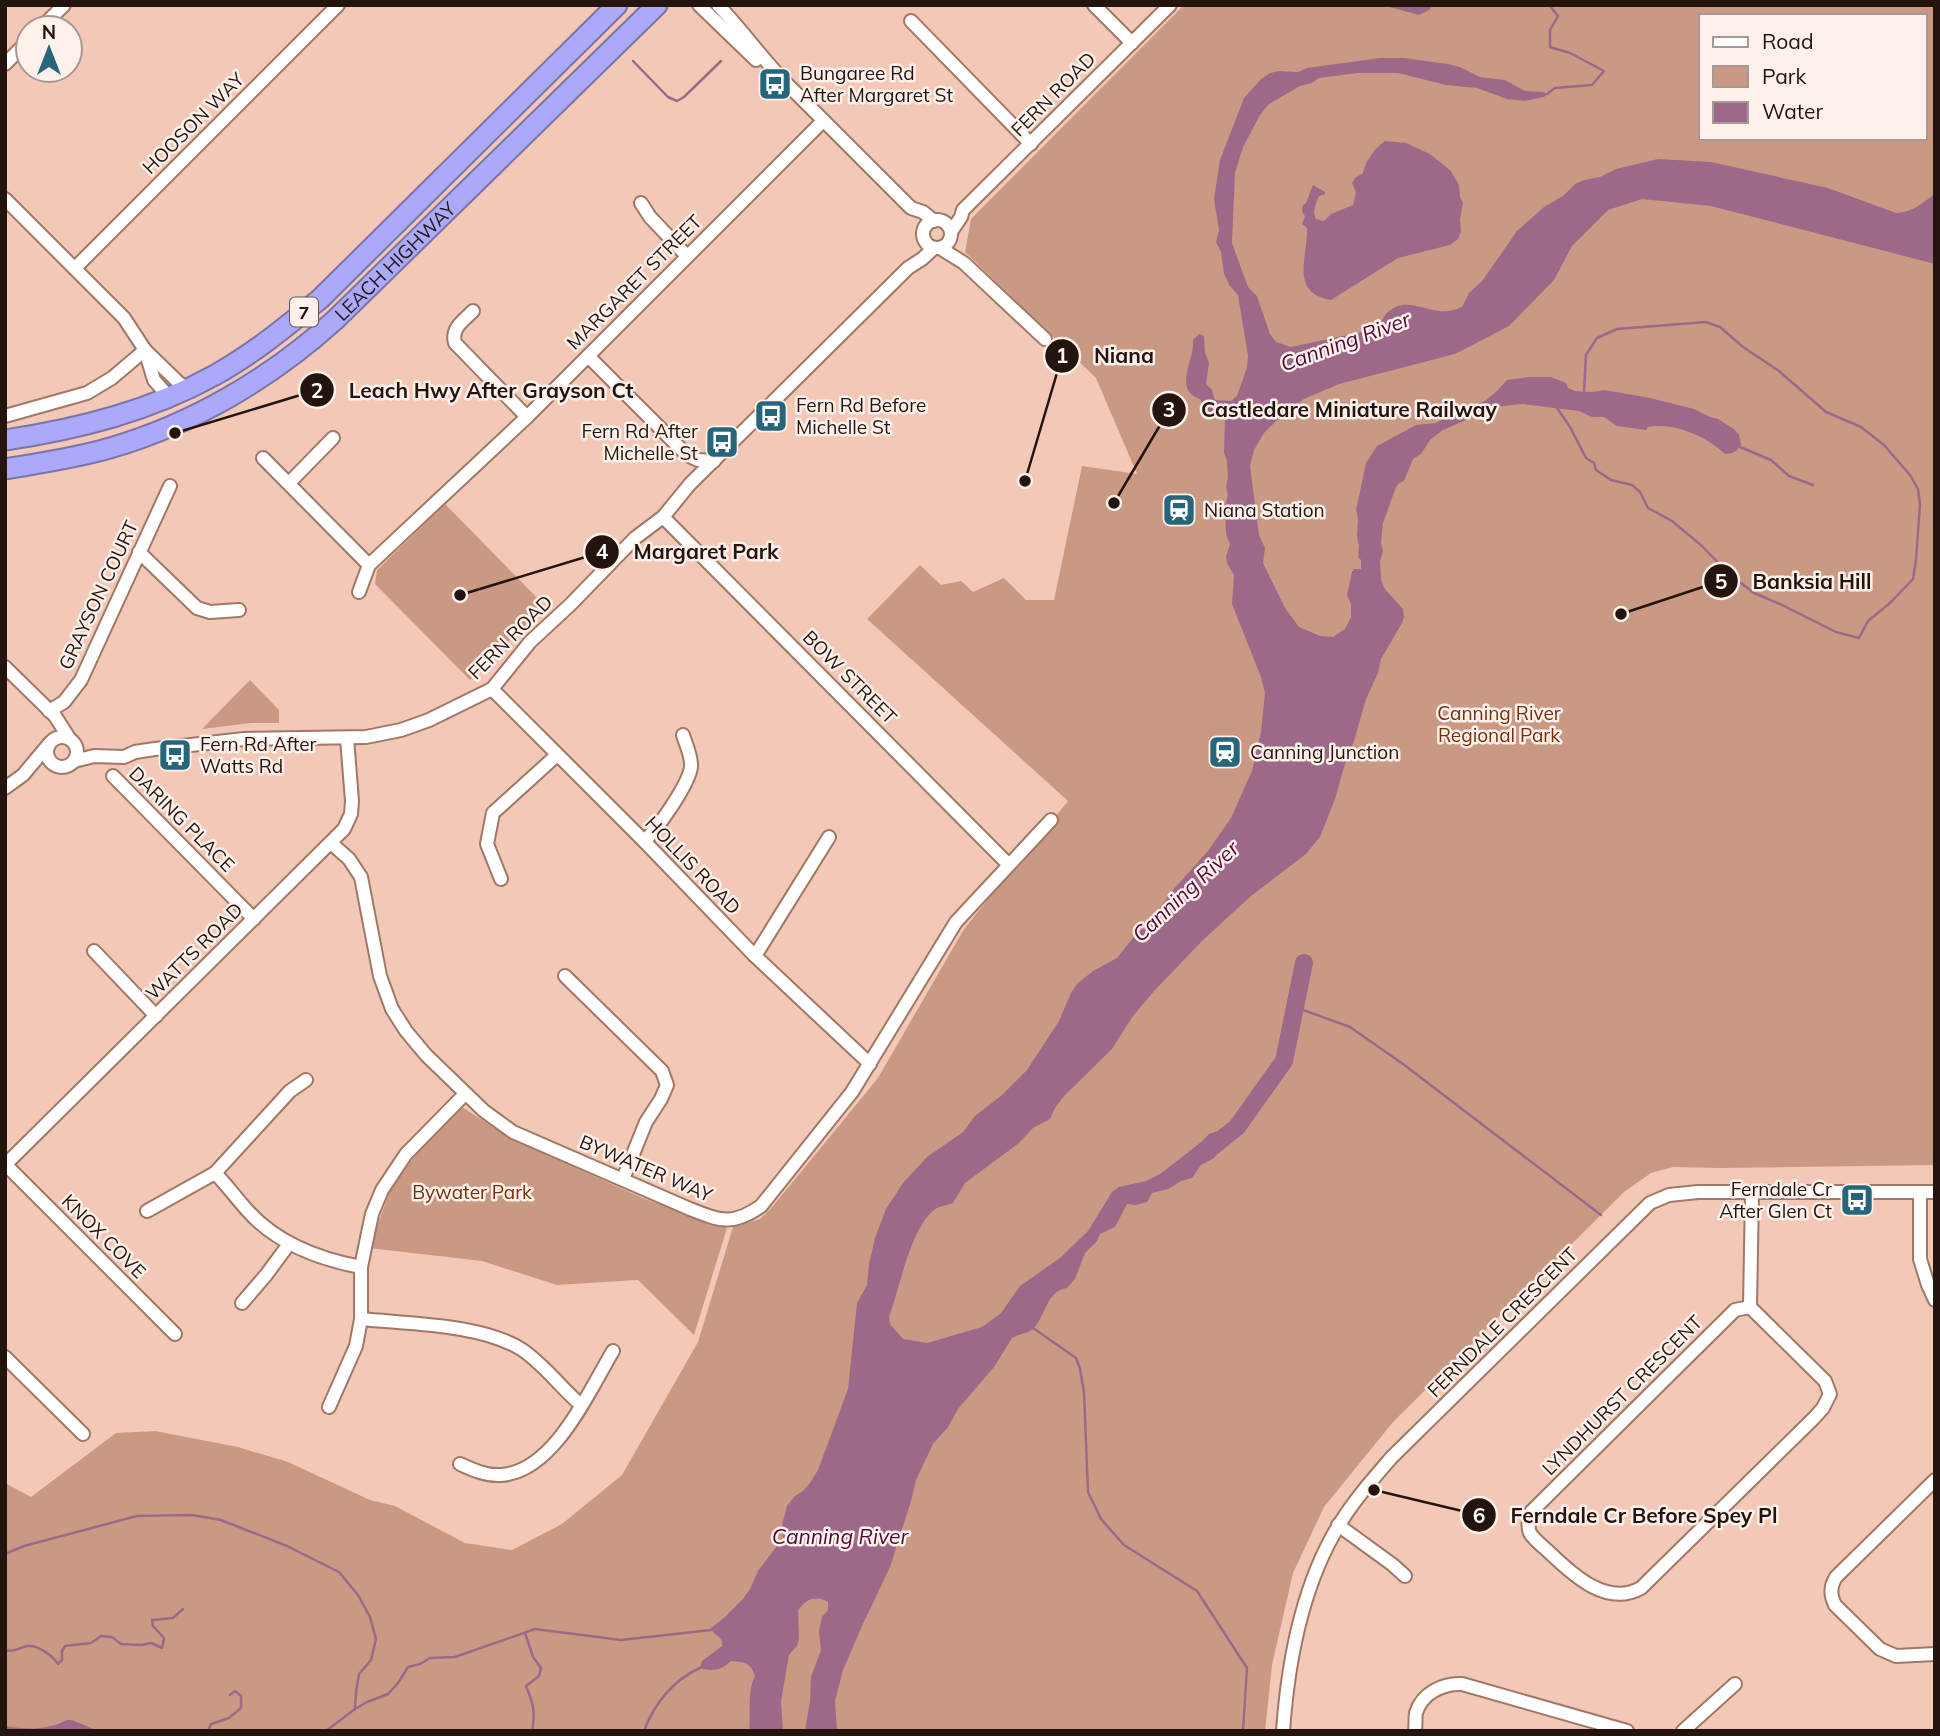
<svg xmlns="http://www.w3.org/2000/svg" width="1940" height="1736" viewBox="0 0 1940 1736" font-family="Mulish,sans-serif">
	<style>
		.green { fill: #ca9984; fill-rule: evenodd }
		.water { fill: #9e6988 }
		.lines { fill: none; stroke-linecap: round; stroke-linejoin: round }
		.stream { stroke: #9e6988; stroke-width: 2.5 }
		.river { stroke: #9e6988; stroke-width: 18 }
		.minor-casing { stroke: #9f7867; stroke-width: 16 }
		.highway-casing { stroke: #7b75a7; stroke-width: 23 }
		.minor { stroke: #fff; stroke-width: 12 }
		.highway { stroke: #aaa9fa; stroke-width: 19 }
		.labels { text-anchor: middle; dominant-baseline: central; stroke-width: 5; stroke-linejoin: round; paint-order: stroke }
		.shield { fill: #fef0eb; stroke: #655650; stroke-width: 2 }
		.shield-label { font-size: 18px; font-weight: bold; fill: #23140d }
		.poi-label { font-size: 19px; fill: #23140d; stroke: #fef0eb; text-anchor: start }
		.street-label { font-size: 19px; fill: #23140d; stroke: #fef0eb }
		.park-label { font-size: 19px; fill: #762f08; stroke: #fef0eb }
		.water-label { font-size: 21px; font-style: italic; fill: #4d0938; stroke: #fef0eb }
		.leader { fill: none; stroke: #23140d; stroke-width: 2.5 }
		.callout-dot { fill: #23140d; stroke: #fef0eb; stroke-width: 2.5 }
		.mark-label { font-size: 21px; text-anchor: middle; font-weight: bold; fill: #fff }
		.callout-label { font-size: 21px; text-anchor: middle; font-weight: bold; fill: #23140d; stroke: #fef0eb; stroke-width: 5; stroke-linejoin: round; paint-order: stroke }
	</style>
	<rect width="100%" height="100%" fill="#f3c8b6"/>
	<g class="green">
		<path d="M1184,5H1935V1165L1720,1168L1673,1167L1651,1173L1624,1192L1393,1422L1324,1507L1293,1573L1272,1665L1265,1731H5V1483L31,1497L116,1433L155,1431L238,1447L288,1462L370,1500L395,1506L465,1543L512,1550L562,1524L622,1475L698,1342L733,1227L760,1219L773,1206L878,1078L964,929L1068,801L867,619L920,565L941,585L961,581L973,592L1004,578L1026,600H1054L1082,466L1137,474L1096,378L965,252L971,219ZM1700,16H1924V138H1700Z"/>
		<polygon points="445,504 545,606 470,680 375,584 377,570"/>
		<polygon points="250,680 279,710 279,723 251,723 202,729"/>
		<polygon points="462,1107 511,1139 645,1199 727,1228 694,1335 638,1280 557,1285 482,1261 369,1248 390,1191 416,1154"/>
	</g>
	<g class="water">
		<polygon points="1382,5 1433,5 1429,10 1419,15"/>
		<path d="M1380,58H1404L1448,64L1460,67L1480,77L1505,80L1525,91L1543,92L1547,94L1544,97L1525,101L1507,99L1477,88L1446,85L1398,73H1357L1319,78L1312,83L1300,86L1269,104L1260,115L1243,147L1235,173L1232,243L1248,287L1257,296L1270,334L1276,342L1291,347L1376,329C1382,323 1383,316 1389,311C1405,298 1422,309 1439,311C1447,312 1455,310 1462,307L1469,293L1482,281L1517,231L1544,207L1563,196L1575,184L1584,180L1600,177L1616,169L1658,159L1711,162L1828,188L1896,213C1912,213 1922,203 1935,194V264L1711,206L1642,199L1608,210L1572,246L1554,280L1509,326L1455,354L1339,384L1304,399L1282,415L1264,433L1254,450L1250,466L1259,535L1265,548L1263,563L1285,608L1299,627L1320,636L1333,637L1345,629L1351,617V604L1347,595L1352,572L1354,569H1361V560L1358,557L1359,546L1357,536L1358,519L1356,510L1366,463L1377,446L1416,425L1436,423L1451,413L1485,401L1498,390L1507,380L1529,377H1551L1566,383L1568,388L1575,391L1591,392L1604,390L1650,398L1694,409L1710,417L1718,419L1734,429L1739,435L1741,444C1738,451 1733,454 1725,454C1706,436 1674,422 1648,427L1646,430L1617,426L1604,417H1592L1579,411L1523,404L1494,407L1480,412L1466,420L1443,430L1430,440L1421,454L1413,459L1404,481L1399,483L1396,487L1383,523L1381,543L1383,551L1380,561L1381,579L1384,588L1403,609L1404,617L1402,623L1381,659L1378,673L1366,699L1354,741L1344,767L1335,799L1320,837L1306,854L1251,896L1202,941L1154,991L1133,1016L1112,1049L1064,1096L1055,1108L1050,1119L1033,1128L1019,1143L965,1183L953,1203C948,1205 941,1206 937,1208C911,1224 900,1288 889,1317L890,1324L903,1339L927,1343L982,1327L1001,1313L1020,1286L1060,1258L1088,1231L1112,1192L1119,1187L1146,1181L1160,1174L1200,1143L1209,1134L1222,1130L1229,1134L1227,1142L1214,1158L1201,1165L1192,1178L1181,1181L1168,1189L1152,1193L1147,1202L1136,1205L1127,1204L1115,1227L1100,1234L1097,1241L1085,1253L1075,1279L1067,1288C1046,1291 1046,1316 1033,1329C1027,1334 1018,1334 1012,1338L994,1367L958,1409L948,1427L933,1444L916,1480L911,1501L890,1567L862,1626L843,1670L835,1701L837,1731H805L810,1701L811,1677L821,1650L819,1631L822,1617L828,1610V1602C816,1595 805,1599 798,1611L799,1639L797,1646L789,1655L781,1701L783,1731H749C751,1713 747,1690 755,1676C751,1663 744,1662 731,1661C722,1670 712,1672 700,1668L702,1661L722,1646C724,1636 713,1636 711,1628L725,1617L743,1599L750,1589L758,1571L783,1538L782,1525L787,1506L795,1496L803,1491L810,1483L818,1470L848,1389L857,1303L867,1285L869,1264L875,1238L886,1209L903,1183L927,1157L963,1132L975,1116L1002,1095L1027,1070L1059,1021L1071,993L1077,984L1093,971L1117,958L1137,933L1145,928L1172,891L1208,851L1231,818L1252,771L1261,732L1265,693L1261,677L1232,604L1234,575L1227,563L1226,557L1230,544L1226,534L1225,506L1228,495L1226,487L1228,478L1227,461L1224,453L1225,419L1221,414L1212,413L1202,408L1201,400C1198,398 1194,397 1191,394C1178,382 1195,356 1193,340L1199,334L1204,336L1205,352L1209,363L1206,384L1212,390L1215,400L1231,401L1237,396L1243,379L1247,367L1248,356L1238,295L1230,286L1224,274L1221,252L1216,242L1219,230L1214,199L1220,160L1244,98L1261,79L1270,73L1279,71L1298,72L1307,68Z"/>
		<path d="M1385,141L1406,143L1430,154L1451,171L1459,185L1460,197L1463,203L1460,219L1461,232L1458,239L1450,245L1398,258L1331,300C1289,293 1308,257 1307,228L1302,224L1305,216L1302,212L1303,205L1306,203L1313,185L1325,192V194L1319,196C1316,204 1312,210 1316,219L1324,221L1331,214L1353,205L1356,192L1352,183L1355,178L1363,173C1365,161 1375,148 1385,141Z"/>
		<path d="M67,1720H72L98,1731H5V1726C27,1730 47,1730 67,1720Z"/>
	</g>
	<g class="lines">
		<g class="stream">
			<polyline points="633,61 668,97 677,101 684,97 721,61"/>
			<polyline points="1547,94 1555,88 1592,85 1604,71 1570,53 1550,47 1550,30 1558,16 1549,5"/>
			<polyline points="1557,408 1570,427 1586,458 1594,463 1596,470 1611,480 1632,485 1640,492 1648,508 1672,521 1702,546 1729,574 1754,593 1780,604 1836,632 1859,638 1868,621 1890,603 1913,579 1916,560 1920,504 1918,489 1910,475 1884,445 1861,427 1826,412 1779,371 1743,347 1720,327 1706,322 1617,329 1597,338 1586,355 1584,391"/>
			<polyline points="1740,447 1771,460 1789,476 1813,485"/>
			<polyline points="1295,1007 1350,1027 1403,1064 1601,1215"/>
			<polyline points="1033,1328 1076,1358 1080,1369 1084,1392 1088,1492 1101,1519 1124,1545 1197,1591 1247,1668 1243,1731"/>
			<polyline points="5,1554 24,1546 137,1516 192,1515 221,1520 287,1546 339,1572 358,1595 370,1617 376,1639 371,1660 359,1674 356,1692 355,1709"/>
			<path d="M525,1633L533,1657L541,1668L539,1676L526,1686C533,1703 536,1712 532,1731"/>
			<path d="M5,1650C15,1653 19,1647 28,1646C38,1645 53,1656 58,1664L62,1660V1651L65,1646L91,1643L101,1636L112,1637L121,1644L142,1645L151,1643L162,1648L164,1638L153,1626L152,1620L173,1618L183,1609"/>
			<polyline points="208,1731 211,1724 229,1718 241,1708 241,1696 235,1691 230,1695"/>
			<polyline points="326,1731 355,1709 367,1702 388,1694 398,1683 408,1667 420,1664 430,1658 455,1657 535,1629 621,1640 711,1630"/>
			<path d="M644,1731C654,1704 673,1680 700,1668"/>
		</g>
		<polyline class="river" points="1212,1147 1237,1127 1284,1061 1304,963"/>
		<defs>
			<g id="minor">
				<polyline points="699,5 756,60"/>
				<path d="M718,5C744,32 765,63 792,89L911,208L923,212L934,221"/>
				<polyline points="1094,5 1132,43"/>
				<polyline points="911,21 1031,144"/>
				<polyline points="41,28 64,5"/>
				<polyline points="5,64 28,41"/>
				<polyline points="5,199 124,318 145,350 154,380 169,397"/>
				<polyline points="641,203 650,217 687,256"/>
				<circle cx="937" cy="234" r="14"/>
				<polyline points="951,232 961,217 963,210 1170,5"/>
				<polyline points="940,248 964,263 1045,339"/>
				<polyline points="75,268 338,5"/>
				<path d="M473,311C463,321 451,328 455,343L527,417"/>
				<polyline points="145,350 179,383 188,389"/>
				<polyline points="588,356 687,455 698,460 714,461"/>
				<polyline points="5,416 87,393 112,378 145,350"/>
				<polyline points="263,458 369,565"/>
				<polyline points="289,483 333,438"/>
				<polyline points="663,517 1009,865"/>
				<polyline points="139,552 197,608 210,612 239,610"/>
				<polyline points="359,592 369,565 527,417 823,121"/>
				<polyline points="5,667 55,716 69,738"/>
				<polyline points="492,689 644,841 755,956 870,1064"/>
				<polyline points="49,711 64,702 81,680 170,486"/>
				<circle cx="62" cy="752" r="15"/>
				<polyline points="74,761 94,756 124,757 135,752 155,749 244,739 366,737 401,730 429,720 492,689 530,642 571,604 635,538 663,517 690,484 908,268 922,259 934,248"/>
				<polyline points="113,776 254,919"/>
				<polyline points="5,788 23,775 49,744"/>
				<path d="M644,841C657,830 689,784 691,767C692,757 686,745 683,735"/>
				<path d="M331,843L349,859L361,877L380,976L392,1009L406,1031L426,1055L484,1111L513,1132L690,1209C720,1221 733,1226 761,1206L852,1092L956,922L1051,820"/>
				<polyline points="501,879 487,844 493,813 557,755"/>
				<polyline points="94,951 156,1016"/>
				<polyline points="755,956 829,837"/>
				<polyline points="565,976 662,1071 667,1085 661,1099 646,1122 623,1179"/>
				<polyline points="5,1165 344,829 351,814 352,801 347,738"/>
				<polyline points="6,1165 175,1334"/>
				<path d="M215,1173C227,1185 236,1198 247,1210C276,1243 318,1259 361,1267"/>
				<polyline points="1920,1192 1920,1259 1928,1285 1935,1300"/>
				<polyline points="147,1211 215,1173 290,1091 306,1080"/>
				<polyline points="242,1303 266,1275 289,1244"/>
				<path d="M1750,1307L1735,1310L1531,1512C1529,1519 1527,1526 1530,1533C1534,1540 1544,1547 1550,1553C1573,1575 1607,1607 1641,1588L1814,1418L1823,1408L1830,1394L1825,1381L1750,1307L1752,1192"/>
				<path d="M361,1319C409,1324 481,1324 521,1349C544,1364 560,1387 581,1405"/>
				<polyline points="5,1357 83,1434"/>
				<polyline points="329,1407 356,1346 361,1319 361,1267 372,1214 382,1190 406,1154 465,1094"/>
				<path d="M460,1464C473,1470 486,1476 501,1475C554,1472 589,1391 613,1351"/>
				<path d="M1935,1480L1836,1577C1830,1587 1830,1594 1835,1605L1880,1649L1896,1656L1935,1654"/>
				<polyline points="1338,1525 1393,1565 1405,1576"/>
				<path d="M1283,1731C1288,1661 1302,1585 1339,1525C1354,1500 1373,1479 1392,1457L1650,1203L1669,1195L1698,1192H1935"/>
				<path d="M1415,1731C1416,1725 1415,1718 1416,1713C1422,1693 1443,1683 1462,1684L1627,1731"/>
				<polyline points="1683,1731 1735,1684"/>
			</g>
			<g id="highway">
				<path d="M5,440C79,429 150,411 215,375C253,354 287,326 320,299L617,5"/>
				<path id="s1" d="M5,469C40,463 76,458 110,448C193,424 271,378 335,320L657,5"/>
			</g>
		</defs>
		<use href="#minor" class="minor-casing"/>
		<use href="#highway" class="highway-casing"/>
		<use href="#minor" class="minor"/>
		<use href="#highway" class="highway"/>
	</g>
	<defs>
		<symbol id="bus-square" viewBox="-11 -11 22 22"><rect x="-9" y="-9" width="18" height="18" rx="4" fill="#26667b" stroke="#fef0eb"/><path d="M-5-6H5V4H4V6H2V4H-2V6H-4V4H-5ZM-3.5-4V0h7V-4ZM-3.5 1.2v1.5H-2V1.2ZM2 1.2v1.5H3.5V1.2Z" fill="#fff"/></symbol>
		<symbol id="station-square" viewBox="-11 -11 22 22"><rect x="-9" y="-9" width="18" height="18" rx="4" fill="#26667b" stroke="#fef0eb"/><path d="M-3-6H3Q5-6 5-4V2Q5 4 3 4L4.5 6H3L1.5 4h-3L-3 6H-4.5L-3 4Q-5 4-5 2V-4Q-5-6-3-6ZM-3.5-4v3h7v-3ZM-3.5 1v1.5H-2V1ZM2 1v1.5H3.5V1Z" fill="#fff"/></symbol>
	</defs>
	<g fill-rule="evenodd">
		<use href="#bus-square" x="756" y="65" width="38" height="38"/>
		<use href="#bus-square" x="752" y="397" width="38" height="38"/>
		<use href="#bus-square" x="703" y="423" width="38" height="38"/>
		<use href="#station-square" x="1160" y="491" width="38" height="38"/>
		<use href="#station-square" x="1206" y="733" width="38" height="38"/>
		<use href="#bus-square" x="156" y="736" width="38" height="38"/>
		<use href="#bus-square" x="1838" y="1181" width="38" height="38"/>
	</g>
	<g class="labels">
		<rect class="shield" x="290" y="297.5" width="28" height="29" rx="5"/>
		<g class="shield-label">
			<text x="304" y="312">7</text>
		</g>
		<g class="poi-label">
			<text x="800" y="73">Bungaree Rd<tspan x="800" dy="22">After Margaret St</tspan></text>
			<text x="796" y="405">Fern Rd Before<tspan x="796" dy="22">Michelle St</tspan></text>
			<text x="698" y="431" text-anchor="end">Fern Rd After<tspan x="698" dy="22">Michelle St</tspan></text>
			<text x="1204" y="510">Niana Station</text>
			<text x="200" y="744">Fern Rd After<tspan x="200" dy="22">Watts Rd</tspan></text>
			<text x="1250" y="752">Canning Junction</text>
			<text x="1832" y="1189" text-anchor="end">Ferndale Cr<tspan x="1832" dy="22">After Glen Ct</tspan></text>
		</g>
		<g class="street-label">
			<text transform="translate(1053 94) rotate(-45)">FERN ROAD</text>
			<text transform="translate(193 123) rotate(-45)">HOOSON WAY</text>
			<text stroke="none"><textPath href="#s1" startOffset="452">LEACH HIGHWAY</textPath></text>
			<text transform="translate(634 282) rotate(-45)">MARGARET STREET</text>
			<text transform="translate(98 595) rotate(-65)">GRAYSON COURT</text>
			<text transform="translate(510 637) rotate(-45)">FERN ROAD</text>
			<text transform="translate(850 677) rotate(45)">BOW STREET</text>
			<text transform="translate(182 819) rotate(45)">DARING PLACE</text>
			<text transform="translate(693 865) rotate(46)">HOLLIS ROAD</text>
			<text transform="translate(194 951) rotate(-45)">WATTS ROAD</text>
			<text transform="translate(646 1168) rotate(23)">BYWATER WAY</text>
			<text transform="translate(104 1236) rotate(45)">KNOX COVE</text>
			<text transform="translate(1502 1322) rotate(-45)">FERNDALE CRESCENT</text>
			<text transform="translate(1622 1395) rotate(-45)">LYNDHURST CRESCENT</text>
		</g>
		<g class="park-label">
			<text x="1499" y="713">Canning River<tspan x="1499" dy="22">Regional Park</tspan></text>
			<text x="472" y="1192">Bywater Park</text>
		</g>
		<g class="water-label">
			<text transform="translate(1345 341) rotate(-20)">Canning River</text>
			<text transform="translate(1185 891) rotate(-43)">Canning River</text>
			<text x="840" y="1536">Canning River</text>
		</g>
	</g>
	<path class="leader" d="M1025 481L1062 356M175 433L317 390M1114 503L1169 410M460 595L602 552M1621 614L1721 581M1374 1490L1479 1515"/>
	<g class="callout-dot">
		<circle cx="1025" cy="481" r="7"/>
		<circle cx="175" cy="433" r="7"/>
		<circle cx="1114" cy="503" r="7"/>
		<circle cx="460" cy="595" r="7"/>
		<circle cx="1621" cy="614" r="7"/>
		<circle cx="1374" cy="1490" r="7"/>
		<circle cx="1062" cy="356" r="18"/>
		<circle cx="317" cy="390" r="18"/>
		<circle cx="1169" cy="410" r="18"/>
		<circle cx="602" cy="552" r="18"/>
		<circle cx="1721" cy="581" r="18"/>
		<circle cx="1479" cy="1515" r="18"/>
	</g>
	<g class="mark-label">
		<text x="1062" y="363">1</text>
		<text x="317" y="398">2</text>
		<text x="1169" y="417">3</text>
		<text x="602" y="559">4</text>
		<text x="1721" y="589">5</text>
		<text x="1479" y="1523">6</text>
	</g>
	<g class="callout-label">
		<text x="1124" y="363">Niana</text>
		<text x="491" y="398">Leach Hwy After Grayson Ct</text>
		<text x="1349" y="417">Castledare Miniature Railway</text>
		<text x="706" y="559">Margaret Park</text>
		<text x="1812" y="589">Banksia Hill</text>
		<text x="1644" y="1523">Ferndale Cr Before Spey Pl</text>
	</g>
	<rect width="1940" height="1736" fill="none" stroke="#23140d" stroke-width="14"/>
	<rect x="1699" y="14" width="228" height="126" fill="#fef0eb" stroke="#a69892" stroke-width="2"/>
	<rect x="1713" y="37" width="35" height="10" fill="#ffffff" stroke="#a69892" stroke-width="2"/>
	<text x="1762" y="49" font-size="21" fill="#23140d">Road</text>
	<rect x="1713" y="66" width="35" height="21" fill="#ca9984" stroke="#a69892" stroke-width="2"/>
	<text x="1762" y="84" font-size="21" fill="#23140d">Park</text>
	<rect x="1713" y="102" width="35" height="21" fill="#9e6988" stroke="#a69892" stroke-width="2"/>
	<text x="1762" y="119" font-size="21" fill="#23140d">Water</text>
	<g transform="translate(49 49)"><circle r="33" fill="#fef0eb" stroke="#a69892" stroke-width="2"/>
	<path d="M0-5L12 26L0 18L-12 26Z" fill="#26667b"/>
	<text y="-10" font-size="19" font-weight="bold" text-anchor="middle" fill="#23140d">N</text>
	</g>
</svg>
